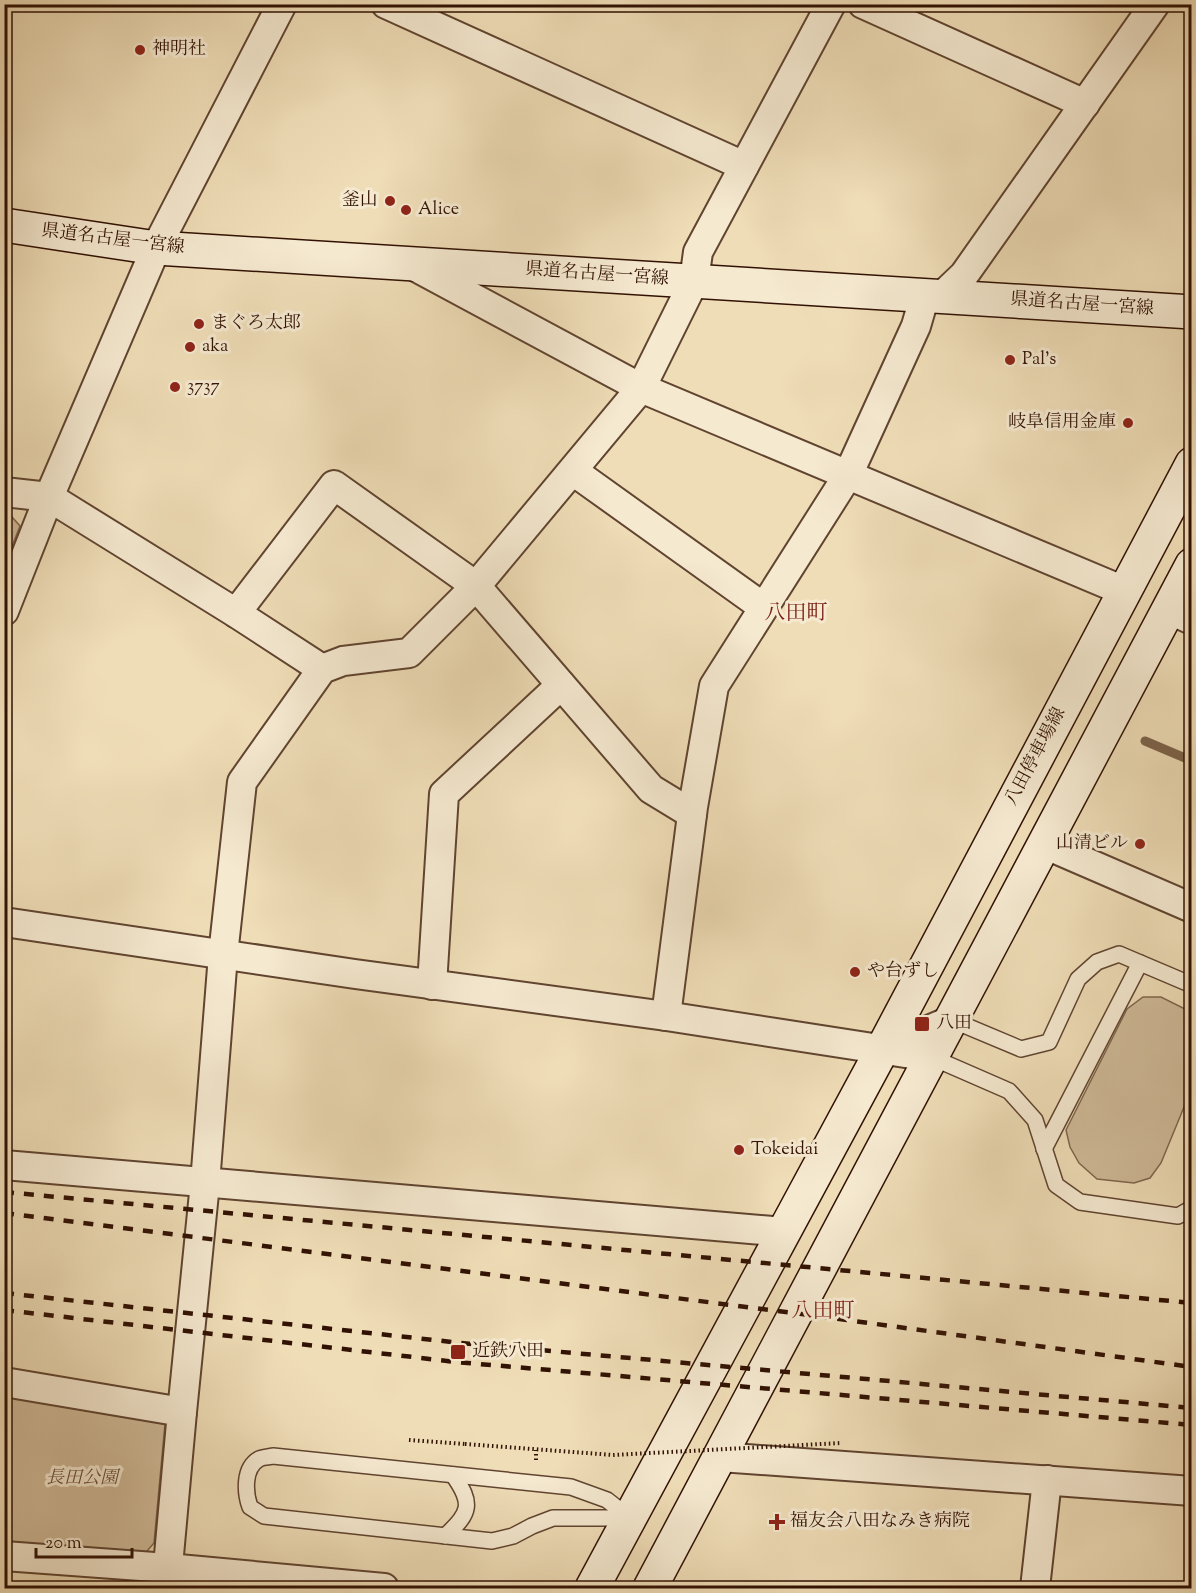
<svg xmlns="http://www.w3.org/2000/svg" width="1196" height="1593" viewBox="0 0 1196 1593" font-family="'Sorts Mill Goudy','Noto Serif JP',serif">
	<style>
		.green { fill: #cfba98; stroke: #80664e; stroke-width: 1.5 }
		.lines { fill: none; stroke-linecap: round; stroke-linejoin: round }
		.stream { stroke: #7c624a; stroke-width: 9 }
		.lane-casing { stroke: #604430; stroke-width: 18 }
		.street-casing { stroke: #604430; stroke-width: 32 }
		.secondary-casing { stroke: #311103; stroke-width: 36 }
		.path { stroke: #311103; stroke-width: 4; stroke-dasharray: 1.5 3; stroke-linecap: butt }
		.lane { stroke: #f5e9d0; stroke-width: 15 }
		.street { stroke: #f5e9d0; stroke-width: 28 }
		.secondary { stroke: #f5e9d0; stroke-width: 33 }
		.rail { stroke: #311103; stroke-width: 4.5; stroke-dasharray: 10 10; stroke-linecap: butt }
		.path-bridge { stroke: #311103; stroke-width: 4; stroke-dasharray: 1.5 3; stroke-linecap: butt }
		.poi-dot { fill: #8f2418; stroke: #f5e9d0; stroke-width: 2 }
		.labels { text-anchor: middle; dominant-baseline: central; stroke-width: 6; stroke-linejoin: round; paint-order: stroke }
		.poi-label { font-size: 18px; fill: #311103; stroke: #f5e9d0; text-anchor: start }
		.street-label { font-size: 18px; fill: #311103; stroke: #f5e9d0 }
		.park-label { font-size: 18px; font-style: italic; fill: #684c37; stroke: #f5e9d0 }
		.quarter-label { font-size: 21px; fill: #7a1f14; stroke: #f5e9d0 }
	</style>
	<rect width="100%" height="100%" fill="#efddb7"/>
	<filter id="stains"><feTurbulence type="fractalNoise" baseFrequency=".00333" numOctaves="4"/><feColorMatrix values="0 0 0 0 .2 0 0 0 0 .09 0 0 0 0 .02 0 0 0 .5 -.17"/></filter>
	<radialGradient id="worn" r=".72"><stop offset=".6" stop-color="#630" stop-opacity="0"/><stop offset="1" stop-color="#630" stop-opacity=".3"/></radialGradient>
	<g class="green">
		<polygon points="5,516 12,517 20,526 5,564"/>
		<polygon points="1143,997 1161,997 1191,1012 1191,1090 1161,1163 1150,1178 1134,1183 1097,1179 1079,1163 1070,1147 1066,1130 1127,1009"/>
		<polygon points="5,1396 157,1418 165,1424 154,1543 142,1557 5,1543"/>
	</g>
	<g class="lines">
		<polyline class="stream" points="1145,741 1192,761"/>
		<defs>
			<g id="lane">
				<polyline points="952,1020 1021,1049 1049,1042 1078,979 1097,962 1119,954 1192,985"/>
				<polyline points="931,1057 1009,1091 1035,1120 1056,1185 1080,1202 1178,1216 1192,1208"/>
				<polyline points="1044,1149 1140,963"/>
				<path d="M273,1456L571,1487L607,1500L630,1518H553L532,1526L513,1536L492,1541L264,1516L250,1507C245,1493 243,1468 259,1459C262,1457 269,1457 273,1456Z"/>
				<path d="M445,1536C471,1513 473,1503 453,1475"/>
			</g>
			<g id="street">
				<polyline points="386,4 744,166"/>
				<polyline points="863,4 1085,104"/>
				<polyline points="412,265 641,388 1124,591"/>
				<polyline points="942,296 964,275 1155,4"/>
				<polyline points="573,471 763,607"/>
				<polyline points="4,492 49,497 236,613 322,669"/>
				<polyline points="1168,609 1192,620"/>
				<polyline points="4,611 49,497 156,248 282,4"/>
				<polyline points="236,613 334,485 476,586 651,789 692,814"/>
				<polyline points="1044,844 1192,908"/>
				<polyline points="4,922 355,974 666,1016 931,1057"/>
				<polyline points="432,985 444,794 561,685"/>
				<polyline points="666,1016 693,807 714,686 848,475 916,326 925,295"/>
				<polyline points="882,1050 952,1020"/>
				<polyline points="4,1165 784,1232"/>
				<polyline points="4,1382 182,1412 166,1588"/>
				<polyline points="182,1412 205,1183 223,955 242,782 322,669 343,661 409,653 476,586 641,388 694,281 698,252 831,4"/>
				<polyline points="720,1457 1192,1491"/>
				<polyline points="4,1556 168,1568 384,1588"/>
				<polyline points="1035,1588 1047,1480"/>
			</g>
			<g id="secondary">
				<polyline points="4,225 156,248 1192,312"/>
				<polyline points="592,1588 882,1050 1192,464"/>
				<polyline points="650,1588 1192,565"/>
			</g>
		</defs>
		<use href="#lane" class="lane-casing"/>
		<use href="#street" class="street-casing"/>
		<use href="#secondary" class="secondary-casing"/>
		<g class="path">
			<polyline points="409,1440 465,1444"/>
			<polyline points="536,1460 536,1450"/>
		</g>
		<use href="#lane" class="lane"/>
		<use href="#street" class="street"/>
		<use href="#secondary" class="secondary"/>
		<g class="rail">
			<polyline points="4,1192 1192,1303"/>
			<polyline points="4,1213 810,1315 1192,1367"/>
			<polyline points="4,1293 461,1343 1192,1408"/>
			<polyline points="4,1310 456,1362 1192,1425"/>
		</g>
		<polyline class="path-bridge" points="465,1444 613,1455 841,1443"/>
	</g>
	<g class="poi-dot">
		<circle cx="140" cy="50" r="6"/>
		<circle cx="390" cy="201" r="6"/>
		<circle cx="406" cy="210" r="6"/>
		<circle cx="199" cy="324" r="6"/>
		<circle cx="190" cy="347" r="6"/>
		<circle cx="1010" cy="360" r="6"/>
		<circle cx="175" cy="387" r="6"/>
		<circle cx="1128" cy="423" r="6"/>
		<circle cx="1140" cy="844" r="6"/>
		<circle cx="855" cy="972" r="6"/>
		<rect x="914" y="1016" width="16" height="16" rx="3"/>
		<circle cx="739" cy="1150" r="6"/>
		<rect x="450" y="1344" width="16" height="16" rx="3"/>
		<path d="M774 1513h6v6h6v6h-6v6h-6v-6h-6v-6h6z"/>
	</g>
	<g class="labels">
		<g class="poi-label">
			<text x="152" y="50">神明社</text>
			<text x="378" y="201" text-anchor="end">釜山</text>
			<text x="418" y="210">Alice</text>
			<text x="211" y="324">まぐろ太郎</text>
			<text x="202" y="347">aka</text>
			<text x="1022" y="360">Pal's</text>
			<text x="187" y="387">3737</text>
			<text x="1116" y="423" text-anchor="end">岐阜信用金庫</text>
			<text x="1128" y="844" text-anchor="end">山清ビル</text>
			<text x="867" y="972">や台ずし</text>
			<text x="936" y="1024">八田</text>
			<text x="751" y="1150">Tokeidai</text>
			<text x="472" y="1352">近鉄八田</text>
			<text x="790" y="1522">福友会八田なみき病院</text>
		</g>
		<g class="street-label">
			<text transform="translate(113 240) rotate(7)">県道名古屋一宮線</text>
			<text transform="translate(597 275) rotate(4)">県道名古屋一宮線</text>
			<text transform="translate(1082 305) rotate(4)">県道名古屋一宮線</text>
			<text transform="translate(1036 757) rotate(-62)">八田停車場線</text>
		</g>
		<g class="park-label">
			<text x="82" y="1479">長田公園</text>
		</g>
		<g class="quarter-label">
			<text x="796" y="614">八田町</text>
			<text x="823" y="1312">八田町</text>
		</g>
	</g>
	<rect width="1196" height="1593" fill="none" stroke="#efddb7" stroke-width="24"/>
	<rect x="6" y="6" width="1184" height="1581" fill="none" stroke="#311103" stroke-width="3"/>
	<rect x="12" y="12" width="1172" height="1569" fill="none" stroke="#311103" stroke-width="1.5"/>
	<path d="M36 1548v9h96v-9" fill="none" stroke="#311103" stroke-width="3"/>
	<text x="45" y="1548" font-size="18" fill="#311103" stroke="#f5e9d0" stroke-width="4.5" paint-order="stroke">20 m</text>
	<rect width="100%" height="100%" filter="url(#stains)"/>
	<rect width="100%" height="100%" fill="url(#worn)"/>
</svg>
